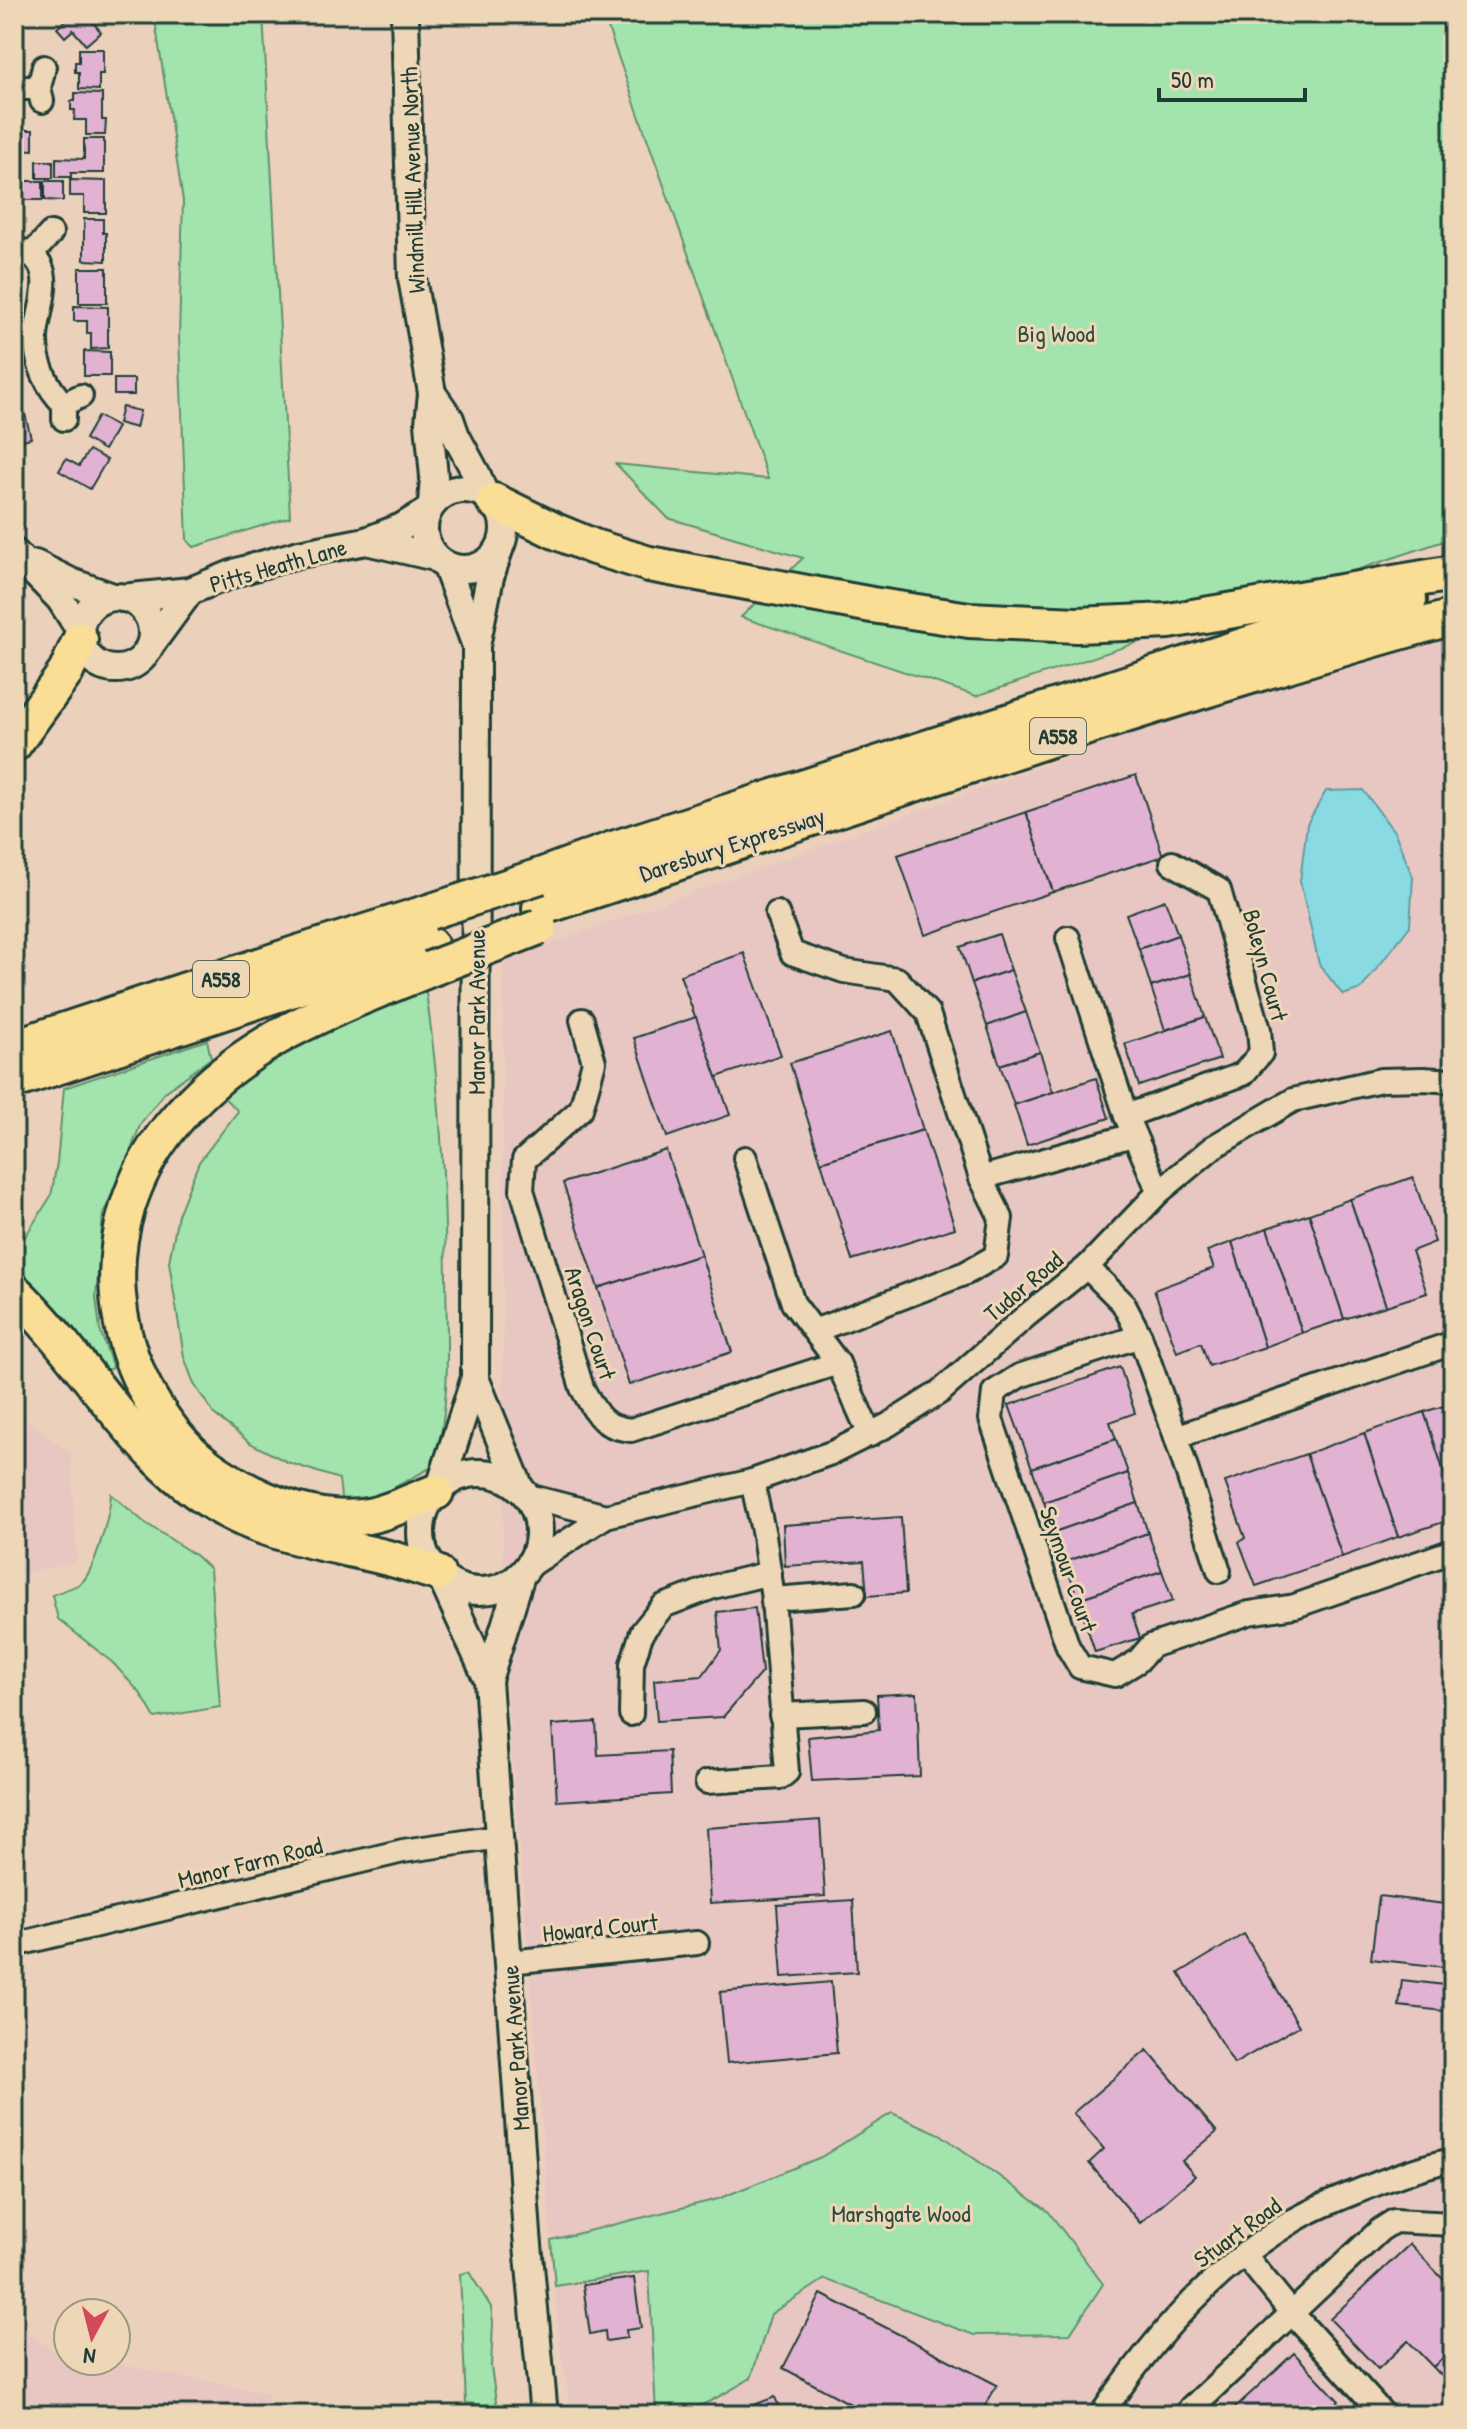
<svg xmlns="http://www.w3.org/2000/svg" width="1467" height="2429" viewBox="0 0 1467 2429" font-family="'Patrick Hand',sans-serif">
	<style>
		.built { fill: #e8c7c3 }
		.green { fill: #a3e4ae; stroke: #619071; stroke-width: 2 }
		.water { fill: #89dae3; stroke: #5f9b9d; stroke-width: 2 }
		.building { fill: #e2b2d3; stroke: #1f3d34; stroke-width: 2 }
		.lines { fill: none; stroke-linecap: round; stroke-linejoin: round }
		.minor-casing { stroke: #1f3d34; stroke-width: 28 }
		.tertiary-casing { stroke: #1f3d34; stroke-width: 32 }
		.primary-casing { stroke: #1f3d34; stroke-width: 40 }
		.minor { stroke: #edd7b6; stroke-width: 22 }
		.tertiary { stroke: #edd7b6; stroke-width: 26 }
		.primary { stroke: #fbde96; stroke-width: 34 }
		.primary-bridge-casing { stroke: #1f3d34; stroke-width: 40; stroke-linecap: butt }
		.primary-bridge { stroke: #fbde96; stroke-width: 34 }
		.labels { text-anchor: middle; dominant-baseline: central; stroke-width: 6; stroke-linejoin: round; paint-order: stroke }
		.shield { fill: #edd7b6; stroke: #5d6b5b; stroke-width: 2 }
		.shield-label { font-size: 22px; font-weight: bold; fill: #1f3d34 }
		.street-label { font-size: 24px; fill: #1f3d34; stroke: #edd7b6 }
		.park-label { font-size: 24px; fill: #2c4e40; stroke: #edd7b6 }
	</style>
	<rect width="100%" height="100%" fill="#ebd0bc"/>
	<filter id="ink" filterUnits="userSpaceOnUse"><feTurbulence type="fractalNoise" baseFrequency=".0125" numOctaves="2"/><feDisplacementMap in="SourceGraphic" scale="16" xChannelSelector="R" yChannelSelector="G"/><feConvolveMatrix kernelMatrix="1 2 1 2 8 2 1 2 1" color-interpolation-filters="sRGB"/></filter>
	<g filter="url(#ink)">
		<g class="built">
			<polygon points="1453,628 1453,2415 572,2415 559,2342 503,1640 503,961 1139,731"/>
			<polygon points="14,1411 71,1453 77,1562 14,1575"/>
			<polygon points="14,2324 57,2352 68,2354 68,2361 102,2361 268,2393 267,2415 14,2415"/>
		</g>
		<g class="green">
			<polygon points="154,14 263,14 290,517 194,547 187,540 179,336 183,201"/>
			<polygon points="603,14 1453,14 1453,538 976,696 741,617 803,558 668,518 616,464 768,479"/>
			<path d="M425,986C440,1083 445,1180 446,1278C447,1342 451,1404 434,1466L375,1498L342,1507L339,1479L287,1462L250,1443L214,1414L194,1384L184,1357L169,1262L178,1215L199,1162L238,1111L221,1095L303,1037Z"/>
			<polygon points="207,1040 211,1058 165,1092 141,1123 123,1171 103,1214 96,1297 100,1330 113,1368 101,1373 14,1267 14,1254 51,1196 57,1163 64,1088"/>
			<path d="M111,1494L144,1522L195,1555L210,1569L220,1707L155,1718L141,1694L113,1663L58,1619L52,1595C61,1591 74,1588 81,1583C95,1571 110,1513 111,1494Z"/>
			<path d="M892,2113L940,2134L1048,2211L1103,2284L1070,2334L974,2335L825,2279L771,2314L751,2378C722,2395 692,2415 656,2415L649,2271L555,2286L551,2240L718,2199L821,2157Z"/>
			<polygon points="469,2272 491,2307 493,2323 491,2367 498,2415 466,2415 466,2412 478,2404 466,2403 460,2274"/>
		</g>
		<polygon class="water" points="1363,790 1395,833 1413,877 1410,926 1361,989 1343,995 1319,964 1300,881 1307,824 1326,791"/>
		<g class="building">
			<polygon points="74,14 86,14 101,32 86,45 73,30 65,37 57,28"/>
			<polygon points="79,49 103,49 103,74 99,74 99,90 79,89 79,72 75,72 75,62 79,62"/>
			<polygon points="75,93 102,94 102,120 106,120 105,135 86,135 86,120 74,120 75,110 71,110 71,101 75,101"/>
			<polygon points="14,116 20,116 20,130 33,130 33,150 14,149"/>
			<polygon points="84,139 104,139 104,173 71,173 71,177 56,177 56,158 84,159"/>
			<rect x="37" y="161" width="16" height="17"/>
			<polygon points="70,180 106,181 106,213 84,213 84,196 70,196"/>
			<rect x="24" y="181" width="19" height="19"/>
			<polygon points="45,181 63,181 63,201 45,200"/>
			<polygon points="84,219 103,219 103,233 106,233 106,261 84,260"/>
			<rect x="79" y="268" width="28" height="35"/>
			<polygon points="74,306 108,307 108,348 91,349 91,333 87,333 87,321 74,321"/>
			<polygon points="84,351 110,352 110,376 84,376"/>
			<rect x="114" y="379" width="20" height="16"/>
			<polygon points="18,386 31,438 14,442 14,387"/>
			<polygon points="122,407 140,411 136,428 118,423"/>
			<polygon points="98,416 117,427 104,450 85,439"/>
			<polygon points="89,450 107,460 90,489 59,471 66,459 79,466"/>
			<polygon points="1136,775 1163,856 1053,892 1026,812"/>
			<polygon points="1026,812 1053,892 925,935 898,855"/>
			<polygon points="1165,900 1178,935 1139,949 1126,914"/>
			<polygon points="999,934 1011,970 972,983 960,947"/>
			<polygon points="1178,935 1191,974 1151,987 1139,949"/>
			<polygon points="744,953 781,1055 717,1077 680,975"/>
			<polygon points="1011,970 1026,1012 987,1026 972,983"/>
			<polygon points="1191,974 1205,1017 1165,1030 1151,987"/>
			<polygon points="1026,1012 1040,1052 1000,1065 987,1026"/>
			<polygon points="696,1017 730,1115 667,1137 634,1038"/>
			<polygon points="1205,1017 1220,1059 1139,1086 1125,1044"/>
			<polygon points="892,1031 923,1130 821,1162 790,1063"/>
			<polygon points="1040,1052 1053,1092 1014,1105 1000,1065"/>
			<polygon points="1096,1078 1109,1118 1027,1145 1014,1105"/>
			<polygon points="923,1130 955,1228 852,1260 821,1162"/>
			<polygon points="666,1150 701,1255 598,1288 563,1183"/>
			<polygon points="1413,1177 1435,1242 1412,1251 1427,1293 1386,1306 1350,1199"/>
			<polygon points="1350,1199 1386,1306 1344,1319 1309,1214"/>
			<polygon points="1309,1214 1344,1319 1302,1333 1267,1228"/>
			<polygon points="1267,1228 1302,1333 1265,1347 1232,1242"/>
			<polygon points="1232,1242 1265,1347 1209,1366 1201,1343 1177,1352 1154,1290 1214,1268 1207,1251"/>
			<polygon points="701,1255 732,1352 629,1385 598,1288"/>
			<polygon points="1120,1367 1135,1413 1110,1422 1116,1439 1032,1468 1009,1405"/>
			<polygon points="1453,1403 1453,1499 1424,1412"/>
			<polygon points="1424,1412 1453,1499 1453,1519 1398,1537 1364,1433"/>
			<polygon points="1364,1433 1398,1537 1342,1557 1306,1454"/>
			<polygon points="1116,1439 1128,1473 1044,1502 1032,1468"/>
			<polygon points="1306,1454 1342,1557 1256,1586 1239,1542 1245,1538 1225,1482"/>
			<polygon points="1128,1473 1138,1503 1054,1532 1044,1502"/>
			<polygon points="1138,1503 1148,1533 1065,1562 1054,1532"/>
			<polygon points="901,1517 906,1593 867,1596 864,1561 785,1566 783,1525"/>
			<polygon points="1148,1533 1162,1571 1078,1599 1065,1562"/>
			<polygon points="1162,1571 1173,1601 1132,1614 1140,1638 1095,1652 1078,1599"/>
			<polygon points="755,1608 762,1672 723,1717 657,1721 654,1680 702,1676 721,1650 717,1612"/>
			<polygon points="917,1693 920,1776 812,1781 808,1737 879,1730 877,1695"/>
			<polygon points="596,1722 598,1755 669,1751 671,1794 557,1801 552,1725"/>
			<polygon points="820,1820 825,1896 710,1903 706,1828"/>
			<polygon points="1379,1896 1453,1905 1453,1968 1371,1959"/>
			<polygon points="853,1900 857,1972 782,1977 777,1905"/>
			<polygon points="1244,1934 1299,2026 1234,2064 1179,1973"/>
			<polygon points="1402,1980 1453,1986 1453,2012 1399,2006"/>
			<polygon points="831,1982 837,2053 727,2063 720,1992"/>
			<polygon points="1147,2050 1217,2132 1182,2161 1195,2176 1140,2223 1089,2163 1104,2149 1073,2113"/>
			<polygon points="1410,2244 1453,2290 1453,2349 1433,2367 1408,2341 1378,2369 1330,2319"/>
			<polygon points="634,2278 641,2328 626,2330 627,2338 606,2341 605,2331 590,2334 583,2285"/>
			<polygon points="821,2294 997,2385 980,2415 871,2415 783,2368"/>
			<polygon points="1453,2349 1453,2388 1433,2367"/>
			<polygon points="1294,2353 1339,2401 1324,2415 1227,2415"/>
			<polygon points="775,2397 782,2415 727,2415"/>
		</g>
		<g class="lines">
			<defs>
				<g id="minor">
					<polyline points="14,88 39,88"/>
					<polyline points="42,101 39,88 44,67"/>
					<path d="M14,248C19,250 27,252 31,255C57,273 37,312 36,337C35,361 47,388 64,404"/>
					<polyline points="31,255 51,233"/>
					<polyline points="64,419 64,404 81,396"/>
					<polyline points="777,913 792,953 844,971 897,979 928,1013 981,1178 1001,1218 996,1256 966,1273 814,1331"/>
					<polyline points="1068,938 1126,1116 1159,1192"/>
					<path d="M582,1020L594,1062L581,1109L524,1160L522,1190L582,1388C597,1414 600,1427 631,1430L838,1363"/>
					<polyline points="1126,1116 1243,1074 1261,1053 1259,1030 1219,890 1172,863"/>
					<polyline points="745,1158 793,1303 838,1363 870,1435"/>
					<polyline points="981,1178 1133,1135"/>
					<polyline points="1087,1267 1123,1303 1140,1336 1176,1437 1219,1571"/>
					<polyline points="1140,1336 1019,1376 994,1392 991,1419 1068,1647 1080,1667 1115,1675 1138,1661 1151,1646 1249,1613 1295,1606 1453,1551"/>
					<polyline points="1176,1437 1453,1343"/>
					<polyline points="528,1496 606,1516"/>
					<polyline points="528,1567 606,1516 752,1481 834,1452 888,1425 940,1392 1026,1316 1087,1267 1159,1192 1213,1147 1293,1100 1381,1080 1423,1079 1453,1081"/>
					<polyline points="773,1599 854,1593"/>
					<polyline points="631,1714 632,1664 642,1632 663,1606 713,1587 770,1573"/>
					<polyline points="781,1715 864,1711"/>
					<polyline points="707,1782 781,1777 787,1772 773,1599 764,1535 752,1481"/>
					<polyline points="14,1945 403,1851 499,1837"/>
					<polyline points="509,1962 697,1943"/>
					<polyline points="1244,2254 1291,2312 1384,2415"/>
					<path d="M1101,2415C1155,2336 1211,2271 1293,2221C1316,2207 1341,2198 1366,2188C1393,2177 1424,2165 1453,2160"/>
					<polyline points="1184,2415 1380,2230 1394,2221 1453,2224"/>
				</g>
				<g id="tertiary">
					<polyline points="405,14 412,278 432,393 429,423 434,477 432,504"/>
					<polyline points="432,393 450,419 456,436 477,475 484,493"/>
					<circle cx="464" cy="529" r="40"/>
					<polyline points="366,541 435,557"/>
					<polyline points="14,552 60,599 80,630"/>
					<polyline points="35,564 71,582 113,597"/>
					<polyline points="446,565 476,646"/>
					<circle cx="116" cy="633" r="36"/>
					<polyline points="122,598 190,591 237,572 299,554 366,541 402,527 428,511"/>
					<polyline points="149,647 190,591"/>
					<polyline points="475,1378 519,1486"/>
					<circle cx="480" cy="1532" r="59"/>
					<polyline points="440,1487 475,1378 476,646 490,577 499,550"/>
					<polyline points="441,1577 488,1680 527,2234 544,2415"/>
					<polyline points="488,1680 521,1575"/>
				</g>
				<g id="primary">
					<polyline points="494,501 555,531 594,547 649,564 872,605 969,620 1077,625 1169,621 1453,573"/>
					<polyline points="14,744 66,672 80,640"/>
					<polyline points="540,876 613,849 1246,645 1297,629 1409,600"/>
					<path d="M540,908C844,809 1145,702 1453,617"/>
					<path d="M430,969C331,1010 240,1040 170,1127C91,1226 103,1362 190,1451C207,1468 229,1481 250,1492C286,1510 333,1524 373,1515C394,1510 416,1499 436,1492"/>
					<polyline points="14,1047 295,954 429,912"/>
					<polyline points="14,1081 430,944"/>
					<path d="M14,1291C90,1363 139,1469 237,1516C283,1538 335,1545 384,1557C402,1561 420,1568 437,1573"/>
				</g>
			</defs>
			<use href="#minor" class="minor-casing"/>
			<use href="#tertiary" class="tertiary-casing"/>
			<use href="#primary" class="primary-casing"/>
			<use href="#minor" class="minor"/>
			<use href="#tertiary" class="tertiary"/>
			<use href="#primary" class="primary"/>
			<defs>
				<g id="primary-bridge">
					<polyline points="429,912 540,876"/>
					<polyline points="430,969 539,927"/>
				</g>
			</defs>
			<use href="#primary-bridge" class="primary-bridge-casing"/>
			<use href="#primary-bridge" class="primary-bridge"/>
		</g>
	</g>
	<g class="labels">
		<g class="shield">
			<rect x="1030" y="718" width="56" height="36" rx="6"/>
			<rect x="193" y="961" width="56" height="36" rx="6"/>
		</g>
		<g class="shield-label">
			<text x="1058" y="736">A558</text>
			<text x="221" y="979">A558</text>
		</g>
		<g class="street-label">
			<text transform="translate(412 180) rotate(-92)">Windmill Hill Avenue North</text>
			<text transform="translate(278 565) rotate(-16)">Pitts Heath Lane</text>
			<text transform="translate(732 844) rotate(-18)">Daresbury Expressway</text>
			<text transform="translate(1266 965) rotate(75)">Boleyn Court</text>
			<text transform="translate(476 1012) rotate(-90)">Manor Park Avenue</text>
			<text transform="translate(1023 1286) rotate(-40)">Tudor Road</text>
			<text transform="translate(591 1323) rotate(72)">Aragon Court</text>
			<text transform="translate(1069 1569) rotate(71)">Seymour Court</text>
			<text transform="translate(250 1862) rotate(-14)">Manor Farm Road</text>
			<text transform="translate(600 1927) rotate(-6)">Howard Court</text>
			<text transform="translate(515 2048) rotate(-94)">Manor Park Avenue</text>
			<text transform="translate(1237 2232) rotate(-36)">Stuart Road</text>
		</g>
		<g class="park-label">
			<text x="1056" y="333">Big Wood</text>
			<text x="901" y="2213">Marshgate Wood</text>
		</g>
	</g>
	<rect width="1467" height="2429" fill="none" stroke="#edd7b6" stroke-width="48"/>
	<rect x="24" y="24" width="1419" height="2381" fill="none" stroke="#1f3d34" stroke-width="3" filter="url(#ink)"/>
	<g transform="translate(92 2337) rotate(187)"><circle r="38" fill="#edd7b6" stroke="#9b9982" stroke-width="2"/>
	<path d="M0-6L14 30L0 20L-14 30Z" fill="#d1495b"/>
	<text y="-12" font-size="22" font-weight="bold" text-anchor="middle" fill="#1f3d34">N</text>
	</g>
	<path d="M1159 88v12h146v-12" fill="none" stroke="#1f3d34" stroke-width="4"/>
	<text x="1171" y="88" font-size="24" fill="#1f3d34" stroke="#edd7b6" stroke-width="6" paint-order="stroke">50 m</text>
</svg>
